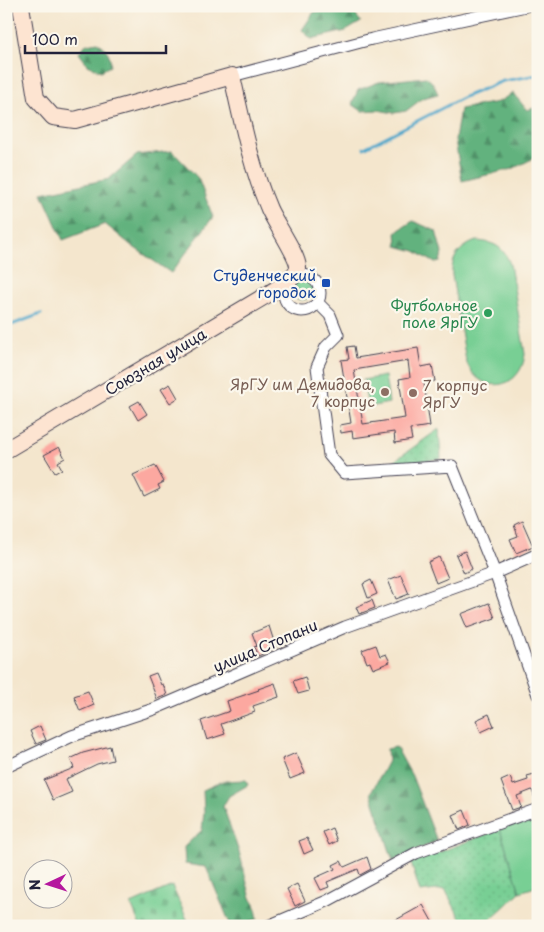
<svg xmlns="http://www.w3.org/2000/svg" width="544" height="932" viewBox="0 0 544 932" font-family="'Playpen Sans',sans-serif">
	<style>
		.grass { fill: url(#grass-dots); stroke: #4d7868 }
		.forest { fill: url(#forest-firs); stroke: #426a5c }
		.cemetery { fill: url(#cemetery-stones); stroke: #4d7868 }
		.garden { fill: #78cf94; stroke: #4d7868 }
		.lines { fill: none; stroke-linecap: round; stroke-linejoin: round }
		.stream { stroke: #4da7cb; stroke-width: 3 }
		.building { fill: #fca8a0; fill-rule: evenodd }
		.street-casing { stroke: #423f51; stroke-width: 13 }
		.secondary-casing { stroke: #423f51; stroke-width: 18 }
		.street { stroke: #fff; stroke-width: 11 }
		.secondary { stroke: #fde4d1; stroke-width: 16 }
		.transit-dot { fill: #1a4fb4; stroke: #fbf7ec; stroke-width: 2 }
		.leisure-dot { fill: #2e9e5b; stroke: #fbf7ec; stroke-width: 2 }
		.education-dot { fill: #8d6e63; stroke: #fbf7ec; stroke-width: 2 }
		.labels { text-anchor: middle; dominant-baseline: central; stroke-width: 4.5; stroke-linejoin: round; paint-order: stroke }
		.transit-label { font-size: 15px; fill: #164399; stroke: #fbf7ec; text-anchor: end }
		.leisure-label { font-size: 15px; fill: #27864d; stroke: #fbf7ec; text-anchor: end }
		.street-label { font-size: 15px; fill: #22223b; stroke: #fbf7ec }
		.education-label { font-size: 15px; fill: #785e54; stroke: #fbf7ec; text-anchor: end }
	</style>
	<defs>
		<pattern id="grass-dots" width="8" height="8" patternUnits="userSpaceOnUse" patternTransform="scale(1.25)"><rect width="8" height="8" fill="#78cf94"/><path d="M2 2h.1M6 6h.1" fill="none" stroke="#68b180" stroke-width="1.8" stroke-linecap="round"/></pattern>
		<pattern id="forest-firs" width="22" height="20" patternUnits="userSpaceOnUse" patternTransform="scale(1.25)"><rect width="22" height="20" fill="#62b27e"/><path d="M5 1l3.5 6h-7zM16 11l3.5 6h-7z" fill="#509068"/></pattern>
		<pattern id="cemetery-stones" width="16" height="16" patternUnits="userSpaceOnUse" patternTransform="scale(1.25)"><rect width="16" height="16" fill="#78cf94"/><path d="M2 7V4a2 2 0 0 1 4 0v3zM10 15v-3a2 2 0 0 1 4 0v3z" fill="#68b180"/></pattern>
	</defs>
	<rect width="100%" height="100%" fill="#fbf7ec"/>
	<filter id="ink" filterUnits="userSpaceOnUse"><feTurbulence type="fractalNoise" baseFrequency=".02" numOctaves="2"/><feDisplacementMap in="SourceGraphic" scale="10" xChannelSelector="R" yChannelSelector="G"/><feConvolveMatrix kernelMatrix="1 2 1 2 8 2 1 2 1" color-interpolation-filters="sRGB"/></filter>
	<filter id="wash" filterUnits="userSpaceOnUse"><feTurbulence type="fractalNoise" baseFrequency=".0096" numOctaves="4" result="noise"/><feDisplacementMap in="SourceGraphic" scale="20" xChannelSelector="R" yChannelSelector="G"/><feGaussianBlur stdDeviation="1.12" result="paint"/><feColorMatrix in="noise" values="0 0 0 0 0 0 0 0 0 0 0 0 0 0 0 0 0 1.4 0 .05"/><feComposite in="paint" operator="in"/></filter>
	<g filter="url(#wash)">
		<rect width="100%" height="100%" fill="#f4e6cd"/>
		<g class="grass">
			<circle cx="302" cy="288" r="12"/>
			<polygon points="439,429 441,459 398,463 394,461"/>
			<polygon points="500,829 520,892 483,926 464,926 445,889 420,892 411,863"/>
		</g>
		<g class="forest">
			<polygon points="340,8 354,13 361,22 346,31 311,39 302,30 314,12"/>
			<path d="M98,42C106,49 112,55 110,66L101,71L88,65L79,53L86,44Z"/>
			<polygon points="426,77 433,83 438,94 423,98 406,111 394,113 378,110 362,111 352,104 358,90 379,82"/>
			<polygon points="513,93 527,110 538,107 538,156 512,169 462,181 455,140 460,109 498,102"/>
			<polygon points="172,151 198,178 213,217 171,273 132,246 105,224 63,240 42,193 109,179 137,155"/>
			<polygon points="413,221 436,231 442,253 440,262 435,263 415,251 397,246 396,232"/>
			<polygon points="396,747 412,776 437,841 393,861 371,793 388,761 387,749"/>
			<polygon points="246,780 248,785 229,796 223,806 240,855 250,895 256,909 258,919 231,926 206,867 185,864 184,847 202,830 204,812 203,790 223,781"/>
		</g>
		<polygon class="cemetery" points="172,886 190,926 140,926 131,904"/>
		<g class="garden">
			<path d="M476,241C494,242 503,246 510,264L525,354C521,391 479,396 466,361L452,275C451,257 460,247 476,241Z"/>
			<polygon points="385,376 389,403 368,407 363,380"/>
			<polygon points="538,814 538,886 520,892 500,829"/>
		</g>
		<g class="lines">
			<g class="stream">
				<polyline points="364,148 464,97 503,81 538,75"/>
				<polyline points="6,327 41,314"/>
			</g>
		</g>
		<g id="blocks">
			<g class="building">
				<path d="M354,346L356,358L418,348L421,367L432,365L435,381L424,383L430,426L410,429L412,440L395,443L394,432L353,438L352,431L341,433L340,425L351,423L341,360L349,359L347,347ZM408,361L410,377L399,379L405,418L363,424L354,370Z"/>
				<polygon points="170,384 178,398 170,403 161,389"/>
				<polygon points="139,401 147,414 138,420 130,406"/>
				<polygon points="59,447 65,458 58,462 62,469 55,473 44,455"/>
				<polygon points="155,465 164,482 158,485 160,489 144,497 133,475"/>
				<polygon points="522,521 533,546 516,553 510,539 518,536 514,525"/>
				<polygon points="465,551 472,569 464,573 456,555"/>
				<polygon points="439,557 448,578 436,583 428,562"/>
				<polygon points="401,575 409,594 396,599 388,580"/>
				<polygon points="371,580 377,594 368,598 363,584"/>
				<polygon points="372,600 375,608 359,614 356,607"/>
				<polygon points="489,603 495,618 467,628 461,614"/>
				<polygon points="269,626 276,648 258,656 254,647 257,646 252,633"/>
				<polygon points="376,645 380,656 386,654 390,662 373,669 370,662 367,663 362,650"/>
				<polygon points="156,673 161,685 163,684 167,695 157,699 148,676"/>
				<polygon points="305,677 309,691 298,694 293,681"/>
				<polygon points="275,683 279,697 253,706 255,712 221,724 225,734 207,740 201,721 230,711 227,701 259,690 258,689"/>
				<polygon points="88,691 94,705 80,711 74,696"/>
				<polygon points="489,714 494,726 481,732 476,720"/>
				<polygon points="40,726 46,740 36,744 30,731"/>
				<polygon points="110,746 113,760 97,764 66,779 72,792 53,800 44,780 74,768 70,759 83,753"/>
				<polygon points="296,753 305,773 290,779 282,759"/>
				<polygon points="538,773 538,802 536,802 532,790 517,796 521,807 512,810 501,781 510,777 513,785 528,780 527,776"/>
				<polygon points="464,810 470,825 459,830 453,815"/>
				<polygon points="332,828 337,841 329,845 323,832"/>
				<polygon points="307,838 313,850 304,854 299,841"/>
				<polygon points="367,857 371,869 360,875 358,869 327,882 329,887 321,890 315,878 335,869 333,865 341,861 344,867"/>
				<polygon points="297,884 305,901 295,906 287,889"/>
				<polygon points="423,905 433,923 428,926 385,926"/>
			</g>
		</g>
	</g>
	<g filter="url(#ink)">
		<use href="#blocks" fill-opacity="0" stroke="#423f51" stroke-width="1"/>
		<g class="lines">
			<defs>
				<g id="street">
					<polyline points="232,76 372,39 526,6"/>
					<circle cx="302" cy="293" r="18"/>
					<polyline points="318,303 330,315 338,335 326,347 317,367 329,455 344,473 452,466 495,573 538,695"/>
					<polyline points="6,767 72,736 154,709 345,627 495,573 538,554"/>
					<polyline points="268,926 327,901 416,853 538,809"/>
				</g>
				<path id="secondary" d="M6,450L270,293C278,287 296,279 298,268C299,257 274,221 269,209C251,167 242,121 232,76L75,120L53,117L36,98L21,6"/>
			</defs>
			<use href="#street" class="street-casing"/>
			<use href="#secondary" class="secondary-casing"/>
			<use href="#street" class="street"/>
			<use href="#secondary" class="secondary"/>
		</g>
	</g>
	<rect class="transit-dot" x="321" y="278" width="10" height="10" rx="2.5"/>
	<circle class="leisure-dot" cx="488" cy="313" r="5"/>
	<g class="education-dot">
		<circle cx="385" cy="392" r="5"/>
		<circle cx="413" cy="393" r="5"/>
	</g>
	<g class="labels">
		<g class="transit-label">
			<text x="316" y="274">Студенческий<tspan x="316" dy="17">городок</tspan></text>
		</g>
		<g class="leisure-label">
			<text x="478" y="304">Футбольное<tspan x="478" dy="17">поле ЯрГУ</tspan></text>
		</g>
		<g class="street-label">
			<text transform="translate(155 361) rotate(-31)">Союзная улица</text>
			<text transform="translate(265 645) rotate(-23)">улица Стопани</text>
		</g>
		<g class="education-label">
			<text x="375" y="383">ЯрГУ им Демидова,<tspan x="375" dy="17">7 корпус</tspan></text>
			<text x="423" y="384" text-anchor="start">7 корпус<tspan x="423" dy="17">ЯрГУ</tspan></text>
		</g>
	</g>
	<rect width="544" height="932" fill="none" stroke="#fbf7ec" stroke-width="25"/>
	<g transform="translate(48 884) rotate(266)"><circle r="24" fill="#fbf7ec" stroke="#a4a2a5"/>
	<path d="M0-4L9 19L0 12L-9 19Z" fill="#b5179e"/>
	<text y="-8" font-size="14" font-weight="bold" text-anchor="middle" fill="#22223b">N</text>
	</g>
	<path d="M25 45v8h141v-8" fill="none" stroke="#22223b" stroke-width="2.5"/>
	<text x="32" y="45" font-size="15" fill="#22223b" stroke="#fbf7ec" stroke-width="4" paint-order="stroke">100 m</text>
</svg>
